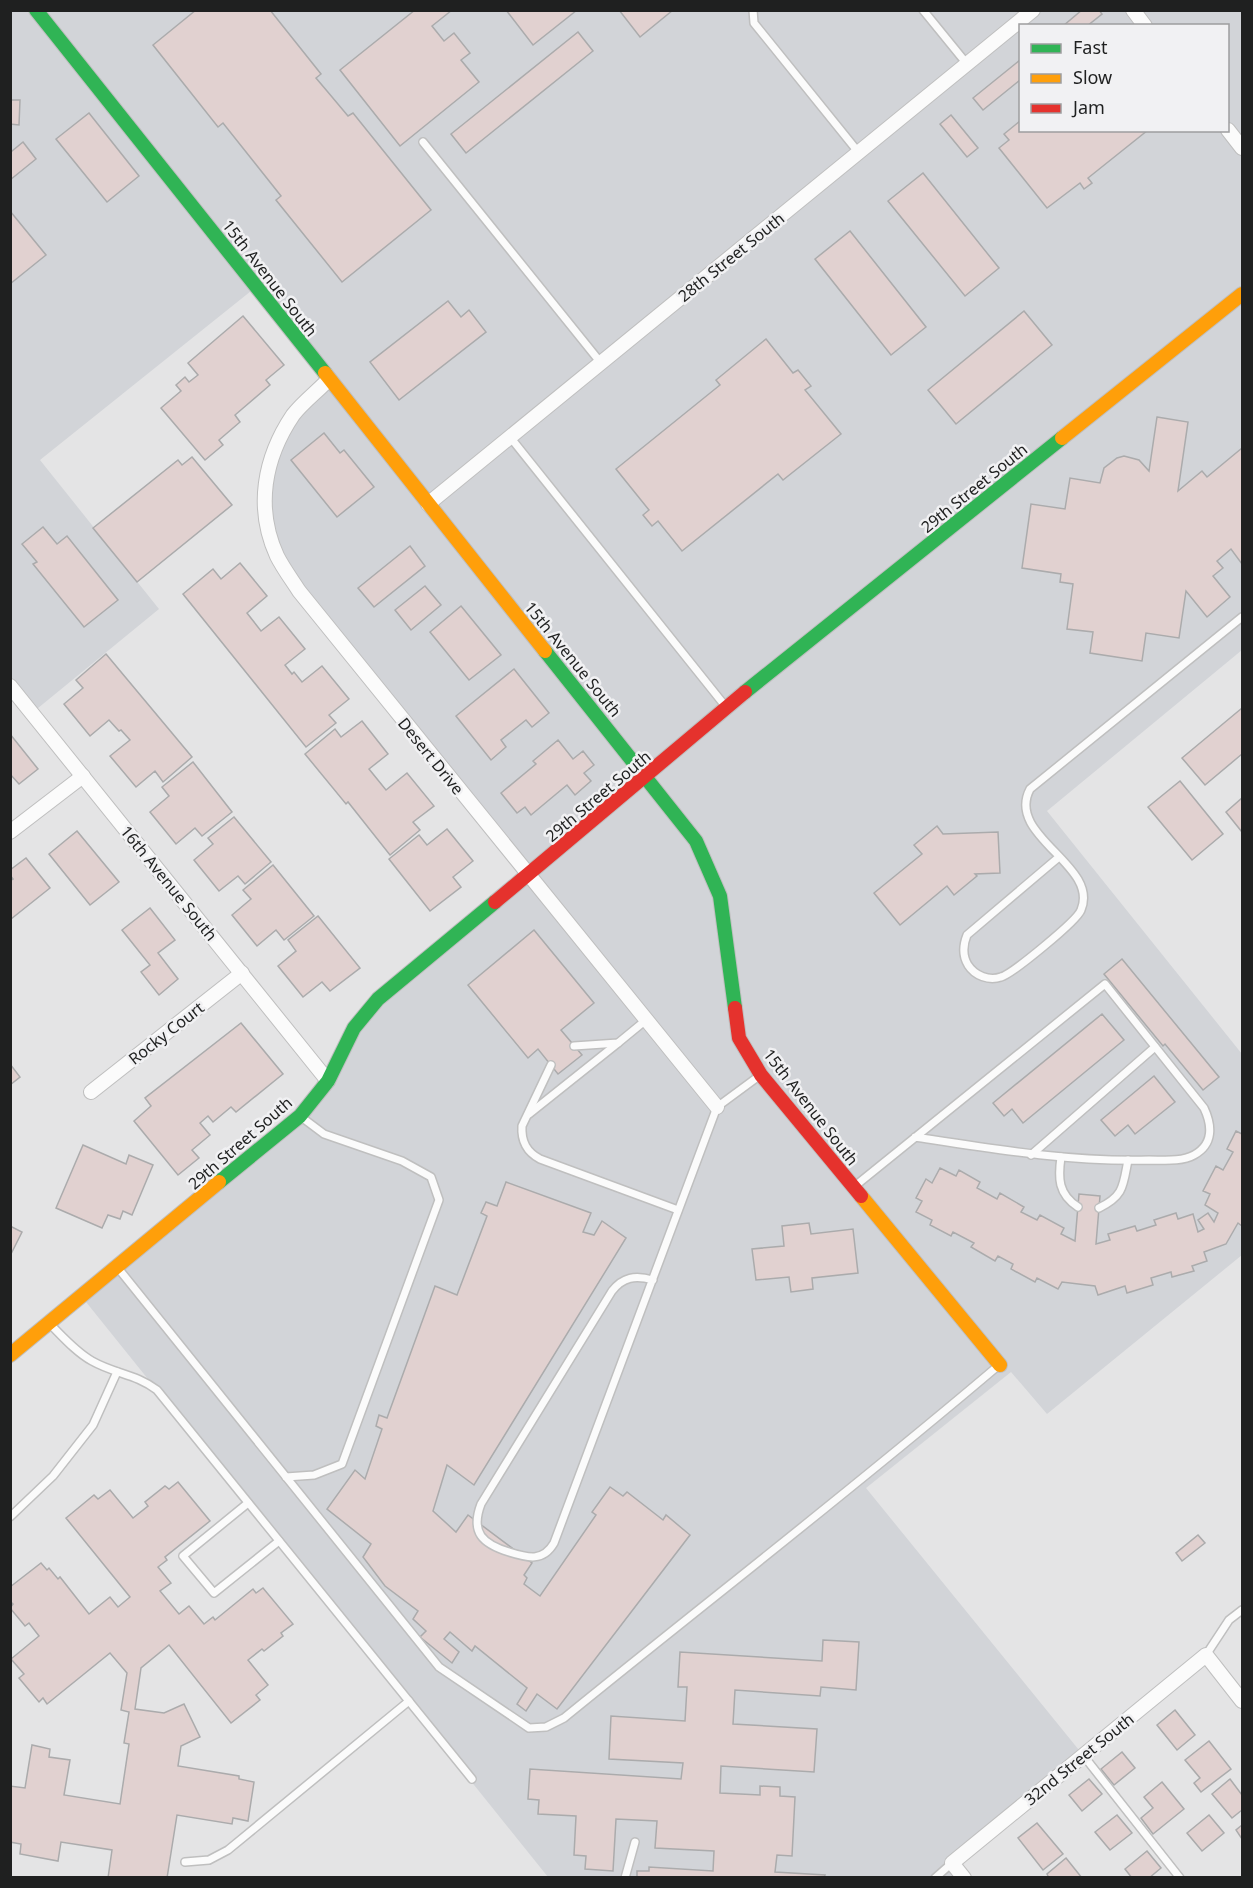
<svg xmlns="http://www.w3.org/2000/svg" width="1253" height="1888" viewBox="0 0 1253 1888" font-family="'Noto Sans',sans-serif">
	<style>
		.built { fill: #d2d4d8; fill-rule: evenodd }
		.building { fill: #e1d1d0; stroke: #ababac; stroke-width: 1.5 }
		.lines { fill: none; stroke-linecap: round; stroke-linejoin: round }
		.lane-casing { stroke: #bfbfbf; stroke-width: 10 }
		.street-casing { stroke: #bfbfbf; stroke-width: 16 }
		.fast-casing { stroke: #bfbfbf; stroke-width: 16 }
		.slow-casing { stroke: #bfbfbf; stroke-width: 16 }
		.jam-casing { stroke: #bfbfbf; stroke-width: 16 }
		.lane { stroke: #fbfbfb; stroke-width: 7 }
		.street { stroke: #fbfbfb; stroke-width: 14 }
		.fast { stroke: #30b455; stroke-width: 14 }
		.slow { stroke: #ff9f0a; stroke-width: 14 }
		.jam { stroke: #e5322d; stroke-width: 14 }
		.labels { text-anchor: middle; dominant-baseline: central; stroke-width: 5; stroke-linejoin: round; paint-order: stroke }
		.street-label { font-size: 16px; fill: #1f2020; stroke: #f1f1f3 }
	</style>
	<rect width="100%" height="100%" fill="#e4e4e5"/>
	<path class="built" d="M10,11H1242V650L1047,811L1242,1054V1255L1047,1414L1011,1372L866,1488L1083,1755L952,1863L964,1877H548L82,1297L300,1116L354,1028L527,875L299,591L264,516L277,445L329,379L256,287L40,460L159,609L32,713L11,686ZM1020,26H1228V130H1020Z"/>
	<g class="building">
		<polygon points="196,10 270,10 321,74 316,78 327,91 348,116 353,113 431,210 342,282 276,200 281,196 223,123 218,127 153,45"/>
		<polygon points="415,10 452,10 432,26 444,41 454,33 470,53 461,60 479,82 400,146 340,70"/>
		<polygon points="506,10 577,10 533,45"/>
		<polygon points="619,10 673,10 640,37"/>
		<polygon points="1082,10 1099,10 1102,14 1087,26 1063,26"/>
		<polygon points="578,32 593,51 466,153 451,134"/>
		<polygon points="1020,60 1020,80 983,110 973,98"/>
		<polygon points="10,100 20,100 19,125 10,124"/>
		<polygon points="89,113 139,176 107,202 56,139"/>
		<polygon points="951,115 978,148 967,157 940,124"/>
		<polygon points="1020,121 1020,130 1148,130 1088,178 1092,183 1084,189 1080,183 1047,208 999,148 1009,140 1004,134"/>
		<polygon points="23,142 36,159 10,180 10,149 12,151"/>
		<polygon points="923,173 999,268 965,296 888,201"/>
		<polygon points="10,211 46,255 10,284"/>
		<polygon points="850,231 926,327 891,355 815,259"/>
		<polygon points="448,301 461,317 469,310 486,332 399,400 370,362"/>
		<polygon points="1024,311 1052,345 956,424 928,390"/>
		<polygon points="243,316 284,365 266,380 270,385 235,415 240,422 219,440 223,445 205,460 161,408 181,391 176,385 185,377 189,382 198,375 188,363"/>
		<polygon points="766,339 793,373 798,370 811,386 805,390 841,434 783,480 778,474 682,551 658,521 652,526 643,515 649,510 616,469 720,385 716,380"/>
		<polygon points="1157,417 1188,422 1178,491 1202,471 1207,477 1242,448 1242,564 1231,549 1217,561 1223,568 1213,576 1230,597 1207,617 1186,591 1179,638 1146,633 1142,661 1090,653 1093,632 1067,629 1073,584 1060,582 1061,574 1022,568 1031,504 1065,509 1070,478 1100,483 1104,468 1117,458 1124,456 1139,460 1149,471"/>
		<polygon points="324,433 340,453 344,450 374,487 337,517 291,460"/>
		<polygon points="192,457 232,505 137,582 93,528 178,460 182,465"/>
		<polygon points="43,527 57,544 67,536 118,600 84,627 33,564 37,562 22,544"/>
		<polygon points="410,546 425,566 374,607 358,588"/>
		<polygon points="240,563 267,596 247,613 261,631 279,617 305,649 285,665 292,674 294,672 302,682 322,666 349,699 329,715 336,723 306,747 183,594 213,569 221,579"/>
		<polygon points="425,586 441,605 411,630 395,610"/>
		<polygon points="461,606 501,655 469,680 430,632"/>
		<polygon points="106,654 192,757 163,782 155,771 136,787 110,756 130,740 121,730 119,731 109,720 90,736 64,704 83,688 76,680"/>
		<polygon points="514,669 549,713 532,727 526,720 501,740 506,747 491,760 456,716"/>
		<polygon points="1242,708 1242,754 1205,785 1182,758"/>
		<polygon points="362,721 388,754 369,769 386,790 407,773 434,806 413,822 420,830 390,855 348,802 346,804 305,754 335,729 341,737"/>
		<polygon points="10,734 38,769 19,784 10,774"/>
		<polygon points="558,740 573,759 583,751 594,765 584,773 591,781 575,795 567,785 531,815 525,807 517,813 501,793 536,764 533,761"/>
		<polygon points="193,762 232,812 202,836 195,828 176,844 150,812 169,796 162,787"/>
		<polygon points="1180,781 1223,834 1192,860 1148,807"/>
		<polygon points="1242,798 1242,832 1226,812"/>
		<polygon points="234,817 271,862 245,884 238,876 219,891 194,860 213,844 208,838"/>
		<polygon points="937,826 943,834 998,832 1000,873 975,874 977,876 954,895 947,886 900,925 874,893 922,854 914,845"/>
		<polygon points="447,829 473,861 453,877 461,887 430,911 389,859 419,835 427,845"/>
		<polygon points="77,831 119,882 90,905 49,854"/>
		<polygon points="26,858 50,888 11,919 10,881 13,879 10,875 10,870"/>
		<polygon points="273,865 314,916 284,940 276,930 257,946 232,915 251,899 243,890"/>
		<polygon points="150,908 175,940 158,953 178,979 159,995 141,972 150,965 122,930"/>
		<polygon points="318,916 360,968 330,991 322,982 303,997 278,966 296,951 288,940"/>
		<polygon points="534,930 594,1003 561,1030 582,1055 558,1074 538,1049 528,1058 468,985"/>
		<polygon points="1122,959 1219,1077 1203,1090 1165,1044 1163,1046 1104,974"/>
		<polygon points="1102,1014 1124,1040 1023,1123 1012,1109 1004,1116 993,1103"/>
		<polygon points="241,1023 283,1074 236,1112 231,1107 213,1122 208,1116 200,1123 210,1135 192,1150 199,1158 178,1175 134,1121 151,1106 145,1098"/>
		<polygon points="10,1064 20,1077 10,1085"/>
		<polygon points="1154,1076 1175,1102 1135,1134 1128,1125 1115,1136 1101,1120"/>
		<polygon points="1236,1131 1242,1134 1242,1226 1238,1223 1226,1244 1204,1252 1207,1261 1192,1266 1194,1271 1172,1277 1171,1272 1151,1278 1153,1285 1127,1293 1125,1286 1098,1295 1095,1286 1062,1282 1058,1289 1037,1278 1035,1282 1011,1269 1013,1264 998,1256 995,1261 971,1247 974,1243 953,1232 951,1236 930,1225 932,1220 916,1212 922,1201 916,1198 926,1179 932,1183 940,1168 956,1176 959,1170 980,1182 977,1188 997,1199 1000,1193 1024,1207 1021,1212 1037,1220 1040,1215 1064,1228 1061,1234 1075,1241 1079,1194 1100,1196 1096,1244 1110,1240 1108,1234 1135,1226 1137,1231 1156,1225 1154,1220 1176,1213 1178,1219 1193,1214 1198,1232 1204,1229 1198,1220 1208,1213 1214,1222 1218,1213 1205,1205 1210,1194 1203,1191 1216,1166 1223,1170 1233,1152 1227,1149"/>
		<polygon points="83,1145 126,1164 129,1155 153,1165 132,1215 123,1211 120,1219 108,1215 102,1228 56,1208"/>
		<polygon points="506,1182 591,1213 583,1232 594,1235 602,1221 626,1238 474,1485 447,1465 433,1511 456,1532 468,1515 532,1563 524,1575 527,1578 524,1584 540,1596 596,1515 592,1512 610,1487 623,1496 627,1492 663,1520 666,1515 690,1535 557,1709 537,1694 526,1711 517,1704 527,1688 475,1646 472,1651 450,1632 444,1639 459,1652 452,1663 420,1637 426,1631 413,1619 418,1611 385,1586 363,1557 371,1544 327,1509 355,1470 365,1479 382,1429 376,1426 379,1415 387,1418 435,1286 457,1295 487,1216 481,1213 486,1202 497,1206"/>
		<polygon points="809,1223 811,1234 853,1229 858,1273 812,1278 813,1289 791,1292 789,1277 756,1280 752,1249 784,1246 782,1226"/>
		<polygon points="10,1226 22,1232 10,1256"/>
		<polygon points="178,1482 210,1521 165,1557 167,1560 158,1567 171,1583 160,1591 179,1614 189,1606 204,1624 213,1617 215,1620 253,1589 256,1593 263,1588 293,1624 281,1633 283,1636 264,1651 262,1649 248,1660 268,1685 256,1695 260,1700 231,1723 169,1645 141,1668 135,1709 164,1713 184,1704 200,1737 181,1746 178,1766 239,1776 239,1779 254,1782 248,1821 233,1818 232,1824 177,1815 167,1878 108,1878 112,1850 61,1842 58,1861 20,1854 21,1844 10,1842 10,1786 25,1788 32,1745 50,1749 49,1757 70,1760 64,1795 120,1804 129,1744 124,1743 129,1712 121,1710 127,1673 110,1653 47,1704 43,1698 39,1702 19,1678 24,1674 11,1659 39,1636 29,1623 25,1626 10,1608 13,1604 10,1601 10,1587 41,1563 47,1570 49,1568 58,1579 60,1577 89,1614 110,1597 118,1607 130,1597 66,1518 94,1495 98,1499 110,1490 133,1518 148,1506 145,1502 165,1486 169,1489"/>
		<polygon points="1198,1535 1205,1543 1182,1561 1176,1553"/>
		<polygon points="823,1640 859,1642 856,1690 821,1687 820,1696 735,1690 733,1724 817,1729 814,1772 721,1766 720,1793 760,1795 760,1786 780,1787 780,1796 795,1797 792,1856 777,1855 775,1872 825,1875 824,1878 637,1878 637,1871 649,1871 649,1867 713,1871 714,1851 655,1848 657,1821 616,1819 613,1871 585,1869 586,1856 574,1855 576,1816 538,1814 539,1800 528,1799 530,1769 681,1779 683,1763 609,1759 611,1716 685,1721 687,1687 678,1687 680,1652 822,1661"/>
		<polygon points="1175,1710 1195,1735 1177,1750 1157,1725"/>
		<polygon points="1209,1741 1231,1769 1201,1792 1194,1783 1200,1778 1185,1760"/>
		<polygon points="1122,1752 1135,1768 1114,1785 1101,1769"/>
		<polygon points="1089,1779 1102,1794 1082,1811 1069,1795"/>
		<polygon points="1230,1779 1242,1795 1242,1810 1232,1818 1212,1794"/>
		<polygon points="1162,1782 1184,1809 1153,1834 1141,1818 1153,1808 1144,1797"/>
		<polygon points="1117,1815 1132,1833 1110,1850 1095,1832"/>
		<polygon points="1209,1815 1224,1833 1202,1851 1187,1833"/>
		<polygon points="1037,1823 1063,1854 1043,1870 1018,1838"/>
		<polygon points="1242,1825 1242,1839 1236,1830"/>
		<polygon points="1147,1851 1161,1868 1149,1878 1132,1878 1125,1869"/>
		<polygon points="1066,1858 1082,1878 1049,1878 1047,1874"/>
	</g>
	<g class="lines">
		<defs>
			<g id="lane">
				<polyline points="753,10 754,23 859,153"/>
				<polyline points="923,10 967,64"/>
				<polyline points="423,142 601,363"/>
				<polyline points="510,437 726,707"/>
				<path d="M1059,857L967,935C963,945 962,955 968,965C975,976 989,981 1001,977C1012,974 1077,921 1081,910C1100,865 1005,836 1030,789L1242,617"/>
				<polyline points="574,1046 618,1043 646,1020"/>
				<path d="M551,1065L522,1126C521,1142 527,1152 540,1159L678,1210"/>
				<polyline points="529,1114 618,1043"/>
				<polyline points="1031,1155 1155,1047"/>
				<path d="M1061,1157C1058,1178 1058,1194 1078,1207"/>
				<path d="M855,1186L1105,984L1204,1108C1212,1125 1214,1144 1194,1155C1181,1162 1164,1160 1149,1160C1070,1162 993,1149 915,1137"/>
				<path d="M1099,1208C1124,1196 1123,1186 1128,1160"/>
				<path d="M118,1268L439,1667L529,1728L546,1727L564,1718C709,1600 857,1486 999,1365"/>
				<path d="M653,1280C635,1275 623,1277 612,1291L481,1504C470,1533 483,1544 509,1552C528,1558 543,1562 554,1543L717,1107L759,1076"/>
				<path d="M50,1324C63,1337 76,1352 92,1361C115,1374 136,1374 157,1390L472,1779"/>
				<polyline points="286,1477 314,1475 342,1464 439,1200 431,1177 402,1161 324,1134 300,1116"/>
				<polyline points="248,1503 183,1556 214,1593 279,1541"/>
				<polyline points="10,1517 53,1476 93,1425 117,1372"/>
				<polyline points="1206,1655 1229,1620 1242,1610"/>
				<polyline points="1083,1755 1180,1878"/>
				<polyline points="185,1862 209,1860 228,1850 409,1701"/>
				<polyline points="625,1878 635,1842"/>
				<polyline points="935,1878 952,1863"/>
			</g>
			<g id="street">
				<polyline points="1133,10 1145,26"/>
				<polyline points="1228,130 1242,148"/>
				<path d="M329,379C318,391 303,402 293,415C264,458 255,508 277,556C283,568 292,580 299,591L717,1107"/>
				<polyline points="428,504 1033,10"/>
				<polyline points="10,686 328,1081"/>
				<polyline points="10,832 83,776"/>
				<polyline points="91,1092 242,973"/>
				<polyline points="964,1878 952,1863 1206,1655 1242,1701"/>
			</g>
			<g id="fast">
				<polyline points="36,10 325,373"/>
				<polyline points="545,651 696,841 720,896 735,1008"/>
				<polyline points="745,692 1062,438"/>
				<polyline points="219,1182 300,1116 328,1081 354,1028 378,999 495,902"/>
			</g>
			<g id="slow">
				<polyline points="325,373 545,651"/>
				<polyline points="1062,438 1242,294"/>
				<polyline points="861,1196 1000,1365"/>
				<polyline points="10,1355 219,1182"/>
			</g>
			<g id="jam">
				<polyline points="495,902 745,692"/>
				<polyline points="735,1008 739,1038 761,1075 861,1196"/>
			</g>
		</defs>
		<use href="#lane" class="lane-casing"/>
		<use href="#street" class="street-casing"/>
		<use href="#fast" class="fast-casing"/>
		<use href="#slow" class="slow-casing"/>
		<use href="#jam" class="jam-casing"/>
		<use href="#lane" class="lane"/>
		<use href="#street" class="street"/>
		<use href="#fast" class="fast"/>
		<use href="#slow" class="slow"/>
		<use href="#jam" class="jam"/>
	</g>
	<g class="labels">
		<g class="street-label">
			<text transform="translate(731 257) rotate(-39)">28th Street South</text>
			<text transform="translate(270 278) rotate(52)">15th Avenue South</text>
			<text transform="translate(974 488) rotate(-39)">29th Street South</text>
			<text transform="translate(573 659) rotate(51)">15th Avenue South</text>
			<text transform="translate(431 756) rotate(51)">Desert Drive</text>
			<text transform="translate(598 796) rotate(-40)">29th Street South</text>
			<text transform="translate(169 883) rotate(51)">16th Avenue South</text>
			<text transform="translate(166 1033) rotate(-38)">Rocky Court</text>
			<text transform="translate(811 1107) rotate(52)">15th Avenue South</text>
			<text transform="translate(240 1143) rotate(-41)">29th Street South</text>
			<text transform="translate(1079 1759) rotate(-39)">32nd Street South</text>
		</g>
	</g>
	<rect width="1253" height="1888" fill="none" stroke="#1f2020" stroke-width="24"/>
	<rect x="1019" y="24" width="210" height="108" fill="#f1f1f3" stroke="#9d9d9f" stroke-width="1.5"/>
	<rect x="1031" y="44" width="30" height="9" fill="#30b455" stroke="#9d9d9f" stroke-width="1.5"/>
	<text x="1073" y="54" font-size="18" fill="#1f2020">Fast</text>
	<rect x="1031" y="74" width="30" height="9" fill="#ff9f0a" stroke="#9d9d9f" stroke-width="1.5"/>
	<text x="1073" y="84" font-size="18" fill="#1f2020">Slow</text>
	<rect x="1031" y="104" width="30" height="9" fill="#e5322d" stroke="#9d9d9f" stroke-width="1.5"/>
	<text x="1073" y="114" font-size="18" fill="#1f2020">Jam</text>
</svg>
